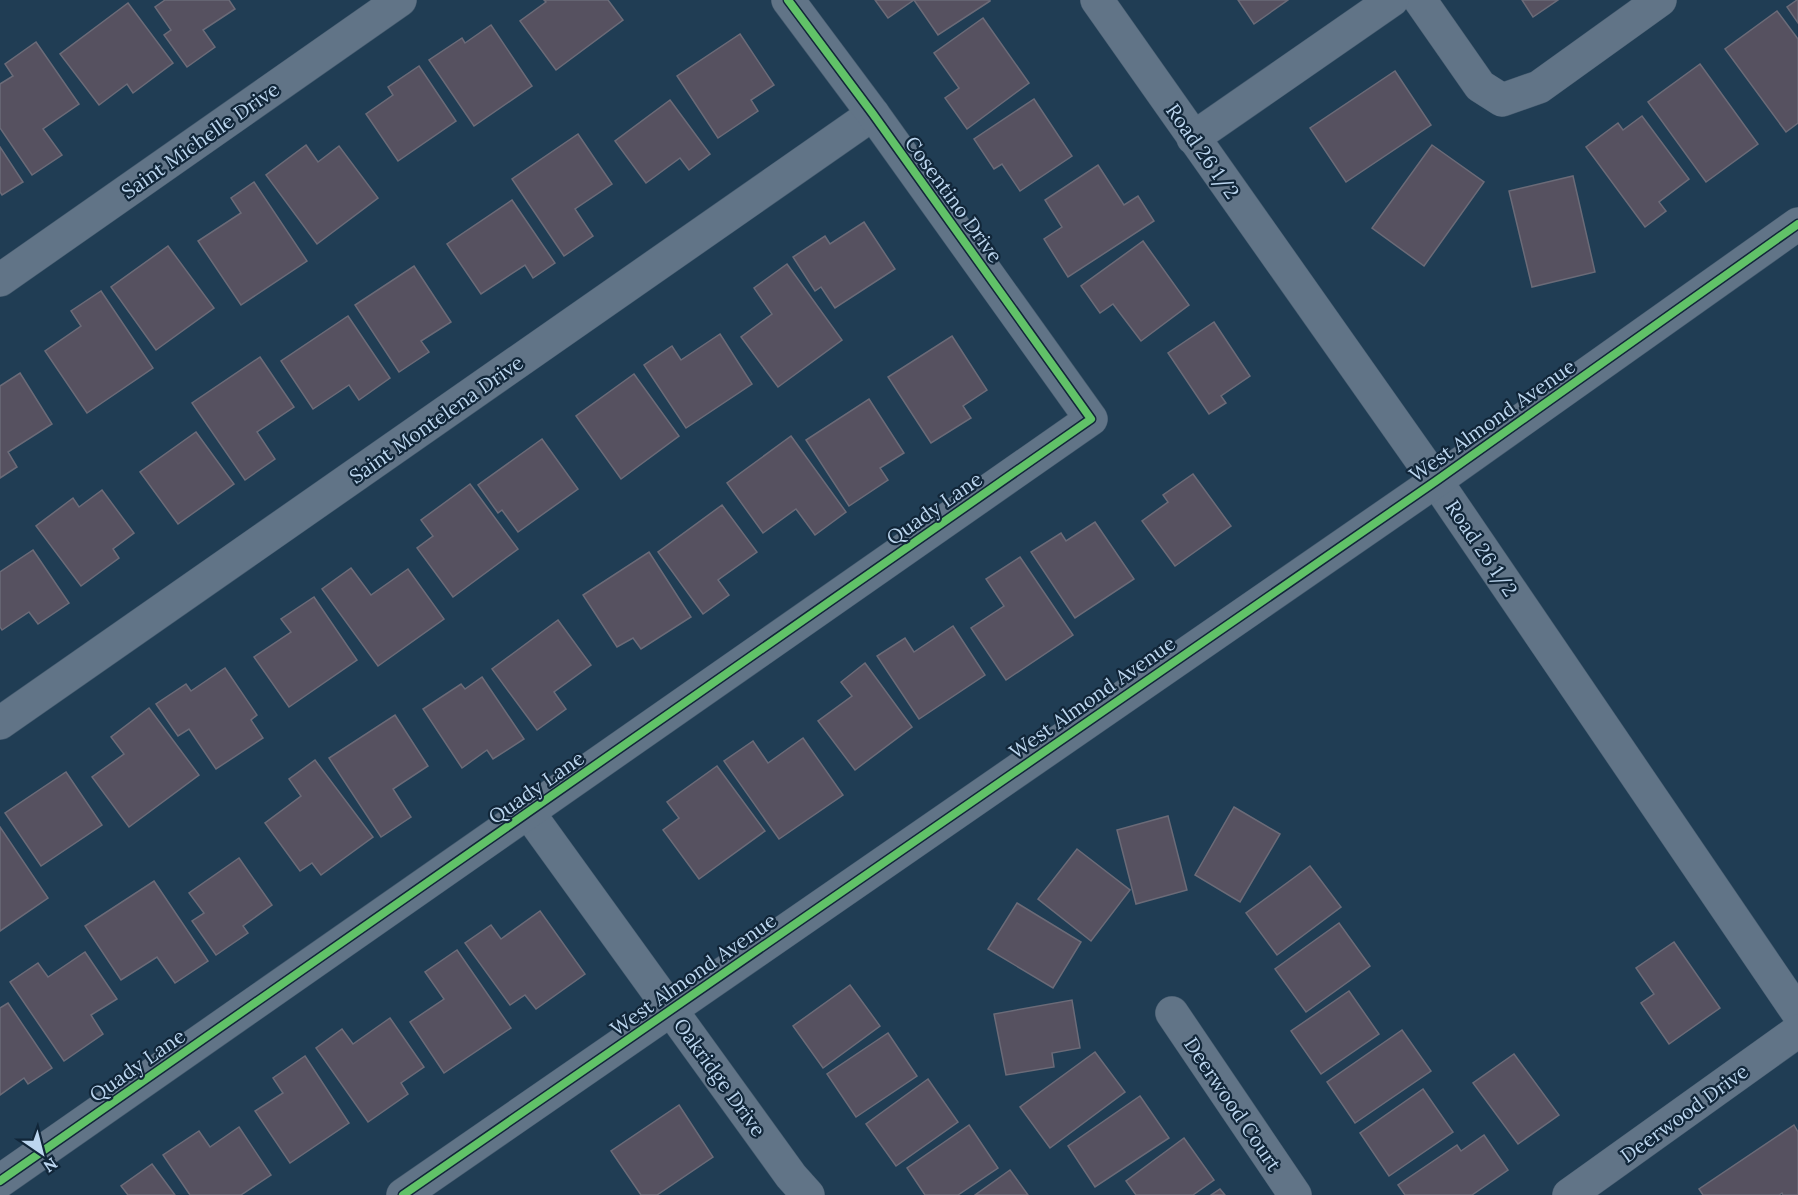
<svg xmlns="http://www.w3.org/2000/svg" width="1798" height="1195" viewBox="0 0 1798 1195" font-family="Lora,serif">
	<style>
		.building { fill: #565160; stroke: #6b6b78; stroke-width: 1.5 }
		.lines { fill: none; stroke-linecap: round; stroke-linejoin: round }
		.minor-casing { stroke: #445a6e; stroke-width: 34 }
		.minor { stroke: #617487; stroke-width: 33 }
		.cycleway-casing { stroke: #112639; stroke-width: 11 }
		.cycleway { stroke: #61c268; stroke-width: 8 }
		.labels { text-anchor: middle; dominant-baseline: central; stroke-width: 4.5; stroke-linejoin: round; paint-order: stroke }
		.street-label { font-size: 20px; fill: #bcd6ef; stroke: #112639 }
	</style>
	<rect width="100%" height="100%" fill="#203d54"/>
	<g class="building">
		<polygon points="165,0 229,0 235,9 203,30 215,47 187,67 164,35 171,30 155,7"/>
		<polygon points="544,0 608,0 623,20 556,70 520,21 546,2"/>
		<polygon points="875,0 990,0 990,1 938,35 914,0 888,18"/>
		<polygon points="1238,0 1288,0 1254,24"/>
		<polygon points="1522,0 1558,0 1533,17"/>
		<polygon points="1797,0 1798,0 1798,23 1787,7"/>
		<polygon points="128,3 173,63 133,93 127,84 99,105 60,54"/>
		<polygon points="1777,11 1798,39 1798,123 1786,132 1725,49"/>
		<polygon points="983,18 1029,83 967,129 945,98 959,88 934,53"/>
		<polygon points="491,25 532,86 474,126 429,60 462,38 465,43"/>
		<polygon points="740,34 774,85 751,100 758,111 718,138 677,76"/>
		<polygon points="36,42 79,104 43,129 62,155 32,175 0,128 0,84 13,76 5,64"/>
		<polygon points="1700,64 1758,144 1706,182 1648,102"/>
		<polygon points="419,66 456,121 398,161 366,114 393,95 388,87"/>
		<polygon points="1395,71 1431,125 1346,182 1310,128"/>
		<polygon points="1034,99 1072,156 1020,191 1002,164 994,169 974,139"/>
		<polygon points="670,100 710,154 689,170 680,158 646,183 615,141"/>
		<polygon points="1642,116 1689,179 1659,202 1666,211 1645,227 1586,147 1618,123 1623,130"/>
		<polygon points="578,134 612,184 575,209 593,236 564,256 512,179"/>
		<polygon points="306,145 318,162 339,146 378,198 317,244 266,175"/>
		<polygon points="1432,145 1484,182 1424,266 1372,228"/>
		<polygon points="0,147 23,182 2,195 0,192"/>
		<polygon points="1098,165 1124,205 1138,196 1154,221 1068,277 1044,239 1062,227 1045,200"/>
		<polygon points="1573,176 1595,272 1532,287 1509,191"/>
		<polygon points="254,182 307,261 241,305 198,241 241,213 231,198"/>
		<polygon points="512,200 555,263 533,278 525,265 481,294 447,244"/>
		<polygon points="864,222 895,269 835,308 821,287 815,291 793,257 825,236 830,244"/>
		<polygon points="1143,241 1189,305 1141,341 1113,304 1100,313 1081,286"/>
		<polygon points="168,246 214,308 156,350 111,287"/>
		<polygon points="787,264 842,340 778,387 741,337 772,314 754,288"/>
		<polygon points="414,266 451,322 421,341 429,352 399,372 355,305"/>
		<polygon points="101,291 153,368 87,413 45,351 81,326 71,311"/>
		<polygon points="348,316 390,378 359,400 349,385 313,409 281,361"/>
		<polygon points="1214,322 1250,376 1221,396 1226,403 1209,414 1168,353"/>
		<polygon points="720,334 752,384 686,428 644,365 672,346 681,360"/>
		<polygon points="952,336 987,390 963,406 971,418 931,443 888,377"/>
		<polygon points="260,357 294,407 257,432 275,459 245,480 192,403"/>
		<polygon points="20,373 52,424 8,452 17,467 0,478 0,386"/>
		<polygon points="634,374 679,436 621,479 576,416"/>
		<polygon points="869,399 904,453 880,468 888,480 849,506 806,440"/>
		<polygon points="196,432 234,484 178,524 140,472"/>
		<polygon points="791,436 846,512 815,535 796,509 763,533 727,483"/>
		<polygon points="542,439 578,489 518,532 502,510 498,513 478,485"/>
		<polygon points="1193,474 1231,526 1175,566 1142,521 1168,502 1163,495"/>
		<polygon points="470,484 518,549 453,597 417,548 433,536 421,520"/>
		<polygon points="102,490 134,533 113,549 119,558 81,586 36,526 73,498 79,507"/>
		<polygon points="722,505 757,552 718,580 729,595 703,614 658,552"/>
		<polygon points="1095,522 1134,579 1075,618 1031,552 1061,533 1066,541"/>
		<polygon points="33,550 69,603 38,624 29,612 2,630 0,627 0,572"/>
		<polygon points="649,552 691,617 641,649 633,638 617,647 583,595"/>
		<polygon points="1020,557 1073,635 1006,680 971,628 1004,606 986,579"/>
		<polygon points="351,568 371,595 408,569 444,619 378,666 322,589"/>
		<polygon points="314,597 357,660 289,707 254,657 291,632 281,619"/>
		<polygon points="558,620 591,665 554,692 566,709 537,730 492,669"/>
		<polygon points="953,626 985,675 919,719 877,656 905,638 914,652"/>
		<polygon points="865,663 912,727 855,770 818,721 852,696 841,682"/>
		<polygon points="225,668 257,715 251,720 263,738 216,769 189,729 178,736 156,704 186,684 191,691"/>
		<polygon points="482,677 524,739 493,759 487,750 462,768 423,709 461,684 465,689"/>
		<polygon points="149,708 199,775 129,827 92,777 124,754 111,737"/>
		<polygon points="395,715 428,766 393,789 411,817 381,837 329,758"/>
		<polygon points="803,738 843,795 779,839 724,761 753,741 768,763"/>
		<polygon points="315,760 373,837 321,875 312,863 300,871 265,823 301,796 289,779"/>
		<polygon points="717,766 765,831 699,879 663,830 679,818 667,802"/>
		<polygon points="66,772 102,825 41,866 5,813"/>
		<polygon points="1234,807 1280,834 1240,902 1195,875"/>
		<polygon points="1168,816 1187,890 1136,904 1117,830"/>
		<polygon points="0,827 48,898 0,931"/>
		<polygon points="1077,849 1130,890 1091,941 1038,899"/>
		<polygon points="239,858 272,905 243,926 248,933 216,955 192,921 204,913 189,893"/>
		<polygon points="1310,866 1341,907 1277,955 1246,913"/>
		<polygon points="154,881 208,961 175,983 157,957 121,980 85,926"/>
		<polygon points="1017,903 1081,942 1053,988 988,949"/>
		<polygon points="540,911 585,974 536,1009 525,995 510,1005 465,943 491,925 501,939"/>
		<polygon points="1339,923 1370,966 1306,1012 1275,969"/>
		<polygon points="1674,942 1720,1008 1669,1044 1641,1003 1654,994 1636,968"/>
		<polygon points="457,950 511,1028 444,1073 410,1022 444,999 425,972"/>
		<polygon points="85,952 117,999 91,1015 103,1034 64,1061 10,982 38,963 48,977"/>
		<polygon points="850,985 880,1026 823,1068 793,1026"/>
		<polygon points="1349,991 1379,1034 1321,1074 1291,1031"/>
		<polygon points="1072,1000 1080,1048 1052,1053 1054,1067 1006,1075 994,1014"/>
		<polygon points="8,1003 52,1068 28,1084 24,1078 0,1095 0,1008"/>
		<polygon points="390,1018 424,1067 401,1083 408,1094 368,1122 316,1048 342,1029 353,1044"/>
		<polygon points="1402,1030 1431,1071 1355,1123 1327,1082"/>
		<polygon points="888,1033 917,1076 856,1117 827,1074"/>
		<polygon points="1095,1052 1125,1092 1050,1148 1020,1107"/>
		<polygon points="1514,1054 1559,1115 1518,1144 1473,1083"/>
		<polygon points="305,1056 349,1123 290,1163 255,1111 283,1093 273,1078"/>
		<polygon points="928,1079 958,1122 896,1166 866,1124"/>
		<polygon points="1423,1089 1453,1132 1389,1176 1360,1133"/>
		<polygon points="1140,1096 1169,1138 1095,1187 1068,1146"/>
		<polygon points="679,1105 713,1157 657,1195 641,1195 611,1151"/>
		<polygon points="969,1125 998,1168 958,1195 925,1195 907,1168"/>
		<polygon points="1794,1125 1798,1132 1798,1195 1783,1195 1782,1193 1779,1195 1703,1195 1699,1189"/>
		<polygon points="239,1127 271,1175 241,1195 190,1195 163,1155 199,1131 210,1147"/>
		<polygon points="1484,1135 1508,1170 1472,1195 1405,1195 1398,1185 1457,1145 1461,1151"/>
		<polygon points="1184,1138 1214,1180 1193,1195 1136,1195 1126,1181"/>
		<polygon points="152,1164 175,1195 128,1195 121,1186"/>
		<polygon points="1010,1170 1028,1195 975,1195"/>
		<polygon points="1220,1189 1225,1195 1211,1195"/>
	</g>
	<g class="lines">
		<defs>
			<g id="minor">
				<polyline points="1097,0 1436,481 1798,1013"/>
				<polyline points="1420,0 1480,86 1502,100 1539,87 1660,0"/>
				<polyline points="1193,138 1392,0"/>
				<polyline points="0,280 400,0"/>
				<polyline points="0,723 873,114"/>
				<polyline points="528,812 791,1176 808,1195"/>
				<polyline points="1172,1013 1295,1195"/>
				<polyline points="0,1181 1091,419 873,114 788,0"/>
				<polyline points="403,1195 1436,481 1798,224"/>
				<polyline points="1569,1195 1798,1031"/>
			</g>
		</defs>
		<use href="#minor" class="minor-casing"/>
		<use href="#minor" class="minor"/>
		<defs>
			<g id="cycleway">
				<polyline points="0,1181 1091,419 873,114 788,0"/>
				<polyline points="403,1195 1436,481 1798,224"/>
			</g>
		</defs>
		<use href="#cycleway" class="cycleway-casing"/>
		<use href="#cycleway" class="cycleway"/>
	</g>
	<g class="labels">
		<g class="street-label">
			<text transform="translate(200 140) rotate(-35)">Saint Michelle Drive</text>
			<text transform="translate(1203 151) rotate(55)">Road 26 1/2</text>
			<text transform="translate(954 199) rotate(54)">Cosentino Drive</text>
			<text transform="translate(436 419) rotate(-35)">Saint Montelena Drive</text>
			<text transform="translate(1492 420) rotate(-35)">West Almond Avenue</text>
			<text transform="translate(934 508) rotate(-35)">Quady Lane</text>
			<text transform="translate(1482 548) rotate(56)">Road 26 1/2</text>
			<text transform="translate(1092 697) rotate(-35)">West Almond Avenue</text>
			<text transform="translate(536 787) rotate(-35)">Quady Lane</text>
			<text transform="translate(693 974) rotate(-35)">West Almond Avenue</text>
			<text transform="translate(137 1065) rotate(-35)">Quady Lane</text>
			<text transform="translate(720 1077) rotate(54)">Oakridge Drive</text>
			<text transform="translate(1233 1104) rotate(56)">Deerwood Court</text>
			<text transform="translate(1684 1113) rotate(-36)">Deerwood Drive</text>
		</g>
	</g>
	<g transform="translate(42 1153) rotate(145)" stroke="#112639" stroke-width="4.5" paint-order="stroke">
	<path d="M0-4.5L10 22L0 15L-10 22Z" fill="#bcd6ef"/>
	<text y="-9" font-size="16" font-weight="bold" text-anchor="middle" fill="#bcd6ef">N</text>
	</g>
</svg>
